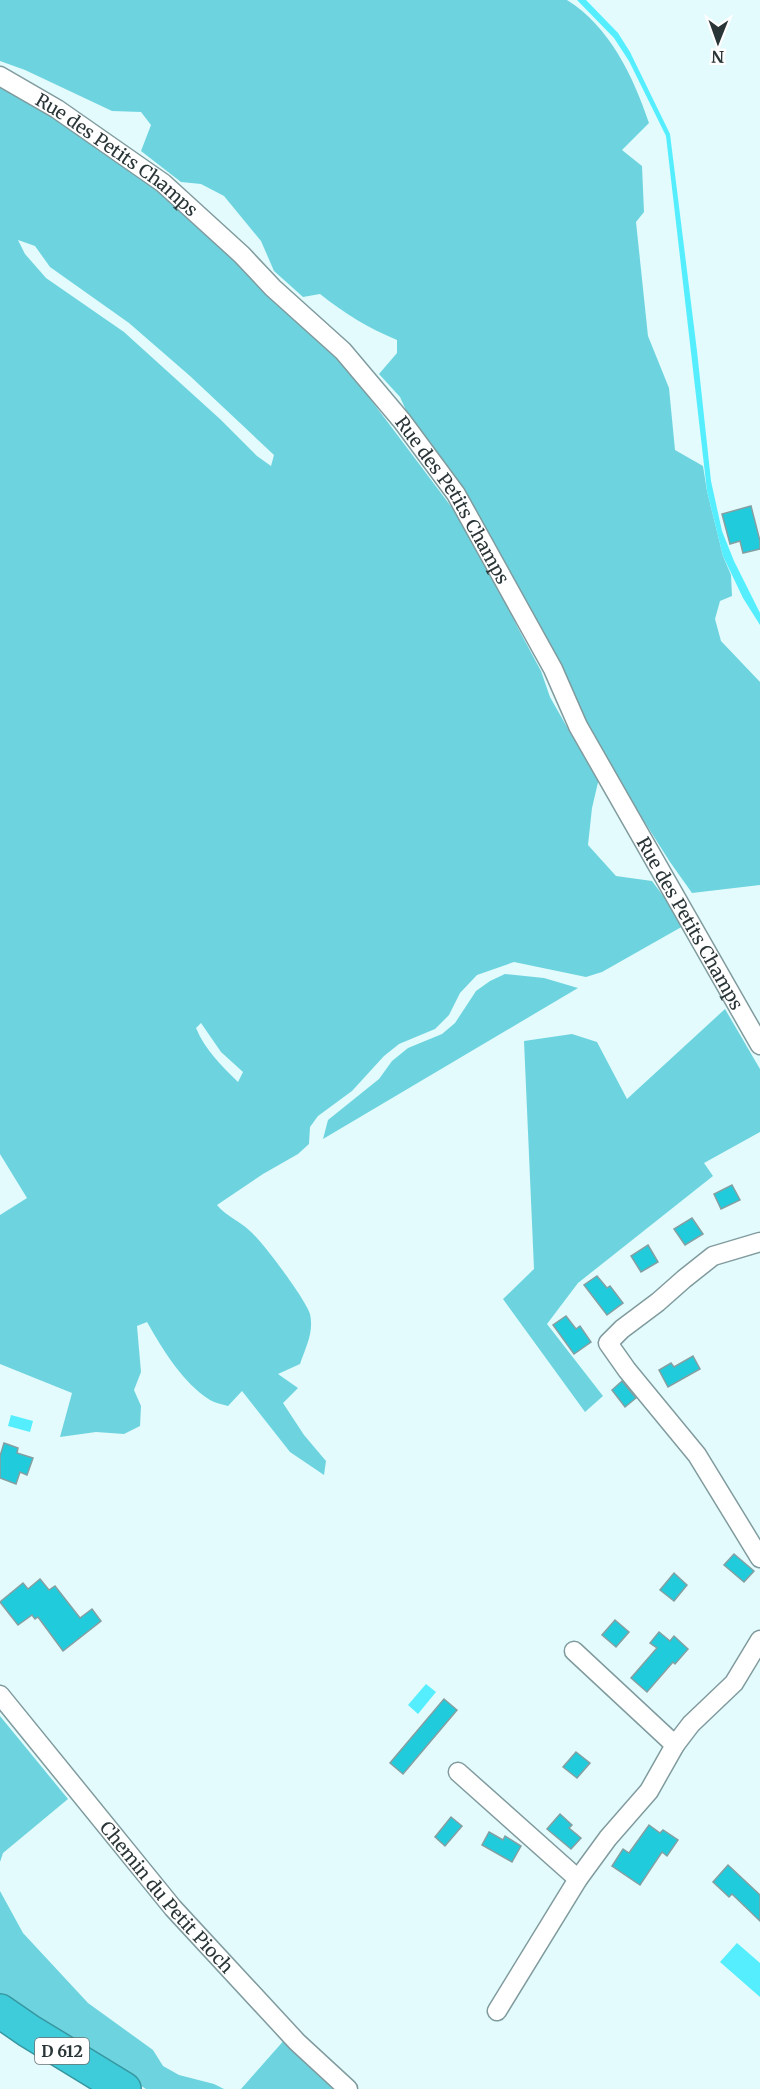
<svg xmlns="http://www.w3.org/2000/svg" width="760" height="2089" viewBox="0 0 760 2089" font-family="Merriweather,serif">
	<style>
		.green { fill: #6dd4df; fill-rule: evenodd }
		.water { fill: #55eefe }
		.building { fill: #20ccdc; stroke: #849fa2; stroke-width: 1.5 }
		.lines { fill: none; stroke-linecap: round; stroke-linejoin: round }
		.street-casing { stroke: #809b9e; stroke-width: 21 }
		.highway-casing { stroke: #3797a1; stroke-width: 36 }
		.street { stroke: #fff; stroke-width: 18 }
		.highway { stroke: #3eccda; stroke-width: 33 }
		.labels { text-anchor: middle; dominant-baseline: central; stroke-width: 4.5; stroke-linejoin: round; paint-order: stroke }
		.shield { fill: #fff; stroke: #6a7273; stroke-width: 1.5 }
		.shield-label { font-size: 16px; font-weight: bold; fill: #2a3537 }
		.street-label { font-size: 18px; fill: #2a3537; stroke: #fff }
	</style>
	<rect width="100%" height="100%" fill="#e3fbfd"/>
	<g class="green">
		<path d="M0,0H567C610,27 633,76 649,123L622,150L642,166L644,212L636,222L648,336L669,388L675,450L703,466L707,491L723,556L731,575L732,596L720,601L715,619L721,641L760,682V885L692,893L670,862L588,733L418,437L400,397L379,374L397,353V340C368,328 344,313 320,294L303,297L274,271L261,241L224,196L201,184L181,182L141,151L151,125L141,112L112,111L25,70L0,61Z"/>
		<path d="M0,82L43,106L169,196L338,356L453,509L496,583L518,628L541,671L550,697L563,720L579,748L600,774L592,808L588,845L616,876L652,881L685,925L602,972L586,977L514,962L477,975L460,993L449,1015L435,1029L399,1044L384,1056L352,1091L318,1116L310,1127L309,1144L298,1154L263,1174L217,1205C227,1217 240,1221 250,1231C263,1242 306,1300 310,1314C314,1332 306,1347 300,1364L278,1374L298,1388L283,1403L304,1435L326,1461L324,1475L290,1452L242,1391L228,1406C222,1404 215,1403 210,1400C182,1382 163,1350 147,1322L137,1326L141,1372L134,1390L141,1406L140,1426L124,1434L96,1432L60,1437L72,1393L0,1364V1215L27,1198L0,1154ZM18,240L35,246L50,267L129,323L190,376L274,455L271,466L257,456L220,419L124,332L46,278L25,254ZM201,1023L221,1052L243,1072L238,1082C222,1066 205,1050 196,1028Z"/>
		<polygon points="505,974 544,978 578,988 323,1139 328,1120 379,1079 392,1061 408,1048 442,1034 455,1023 476,991 490,981"/>
		<polygon points="725,1009 760,1069 760,1132 704,1163 713,1176 578,1283 547,1324 603,1396 585,1412 503,1299 534,1269 524,1041 572,1034 597,1042 627,1099"/>
		<polygon points="0,1716 68,1799 3,1853 0,1862"/>
		<polygon points="0,1891 23,1933 88,2003 153,2050 163,2066 179,2075 214,2084 224,2089 146,2089 65,2038 0,1995"/>
		<polygon points="286,2038 336,2089 241,2089"/>
	</g>
	<g class="water">
		<polygon points="577,0 586,0 618,33 630,52 670,134 697,351 711,481 722,531 734,561 760,613 760,625 743,598 723,556 707,491 666,136 629,61 614,38"/>
		<polygon points="11,1415 33,1421 30,1432 8,1426"/>
		<polygon points="426,1684 436,1692 418,1714 408,1705"/>
		<polygon points="737,1943 760,1963 760,1997 720,1962"/>
	</g>
	<g class="building">
		<polygon points="751,506 760,541 760,549 743,553 740,541 730,544 722,514"/>
		<polygon points="732,1185 740,1200 721,1209 714,1194"/>
		<polygon points="692,1218 703,1234 685,1245 674,1229"/>
		<polygon points="648,1245 658,1262 641,1272 631,1256"/>
		<polygon points="597,1276 607,1288 610,1286 623,1303 607,1315 584,1285"/>
		<polygon points="566,1316 576,1329 580,1326 591,1342 574,1354 553,1325"/>
		<polygon points="693,1356 700,1369 668,1387 659,1370 671,1363 674,1367"/>
		<polygon points="622,1381 636,1398 625,1407 612,1390"/>
		<polygon points="4,1443 18,1448 17,1453 33,1458 27,1475 20,1472 16,1484 0,1478 0,1456"/>
		<polygon points="734,1554 754,1571 744,1582 724,1565"/>
		<polygon points="674,1573 687,1585 674,1601 660,1590"/>
		<polygon points="40,1579 49,1590 55,1586 80,1618 92,1609 101,1621 63,1651 38,1617 35,1619 32,1615 18,1625 0,1602 23,1583 28,1589"/>
		<polygon points="615,1620 629,1632 616,1647 602,1635"/>
		<polygon points="659,1632 670,1641 674,1636 688,1649 675,1664 673,1662 647,1692 631,1678 657,1648 650,1643"/>
		<polygon points="444,1699 457,1710 403,1774 390,1763"/>
		<polygon points="576,1752 590,1763 577,1778 563,1767"/>
		<polygon points="560,1814 572,1825 569,1828 581,1838 571,1849 547,1829"/>
		<polygon points="451,1817 462,1826 445,1846 435,1837"/>
		<polygon points="649,1825 660,1833 663,1830 678,1840 667,1856 662,1852 640,1885 612,1866 623,1849 629,1853"/>
		<polygon points="489,1832 503,1840 505,1836 521,1846 512,1862 482,1845"/>
		<polygon points="728,1865 760,1895 760,1921 732,1894 729,1897 713,1882"/>
	</g>
	<g class="lines">
		<defs>
			<g id="street">
				<path id="s1" d="M0,76L57,109L163,183L242,255L273,288L343,351L402,421L456,494L553,669L578,726L760,1045"/>
				<polyline points="760,1242 713,1256 684,1279 658,1302 622,1329 608,1343 627,1370 697,1455 760,1558"/>
				<polyline points="574,1651 675,1745"/>
				<path id="s2" d="M0,1695L173,1908L297,2042L348,2089"/>
				<polyline points="458,1772 578,1879"/>
				<polyline points="497,2011 578,1879 608,1838 649,1791 675,1745 691,1724 734,1683 760,1640"/>
			</g>
			<polyline id="highway" points="0,2011 29,2031 124,2089"/>
		</defs>
		<use href="#street" class="street-casing"/>
		<use href="#highway" class="highway-casing"/>
		<use href="#street" class="street"/>
		<use href="#highway" class="highway"/>
	</g>
	<g class="labels">
		<rect class="shield" x="35" y="2038" width="54" height="26" rx="4.5"/>
		<g class="shield-label">
			<text x="62" y="2051">D 612</text>
		</g>
		<g class="street-label">
			<text stroke="none"><textPath href="#s1" startOffset="141">Rue des Petits Champs</textPath></text>
			<text stroke="none"><textPath href="#s1" startOffset="627">Rue des Petits Champs</textPath></text>
			<text stroke="none"><textPath href="#s1" startOffset="1113">Rue des Petits Champs</textPath></text>
			<text stroke="none"><textPath href="#s2" startOffset="262">Chemin du Petit Pioch</textPath></text>
		</g>
	</g>
	<g transform="translate(718 42) rotate(181)" stroke="#ffffff" stroke-width="4.5" paint-order="stroke">
	<path d="M0-4.5L10 22L0 15L-10 22Z" fill="#2a3537"/>
	<text y="-9" font-size="16" font-weight="bold" text-anchor="middle" fill="#2a3537">N</text>
	</g>
</svg>
